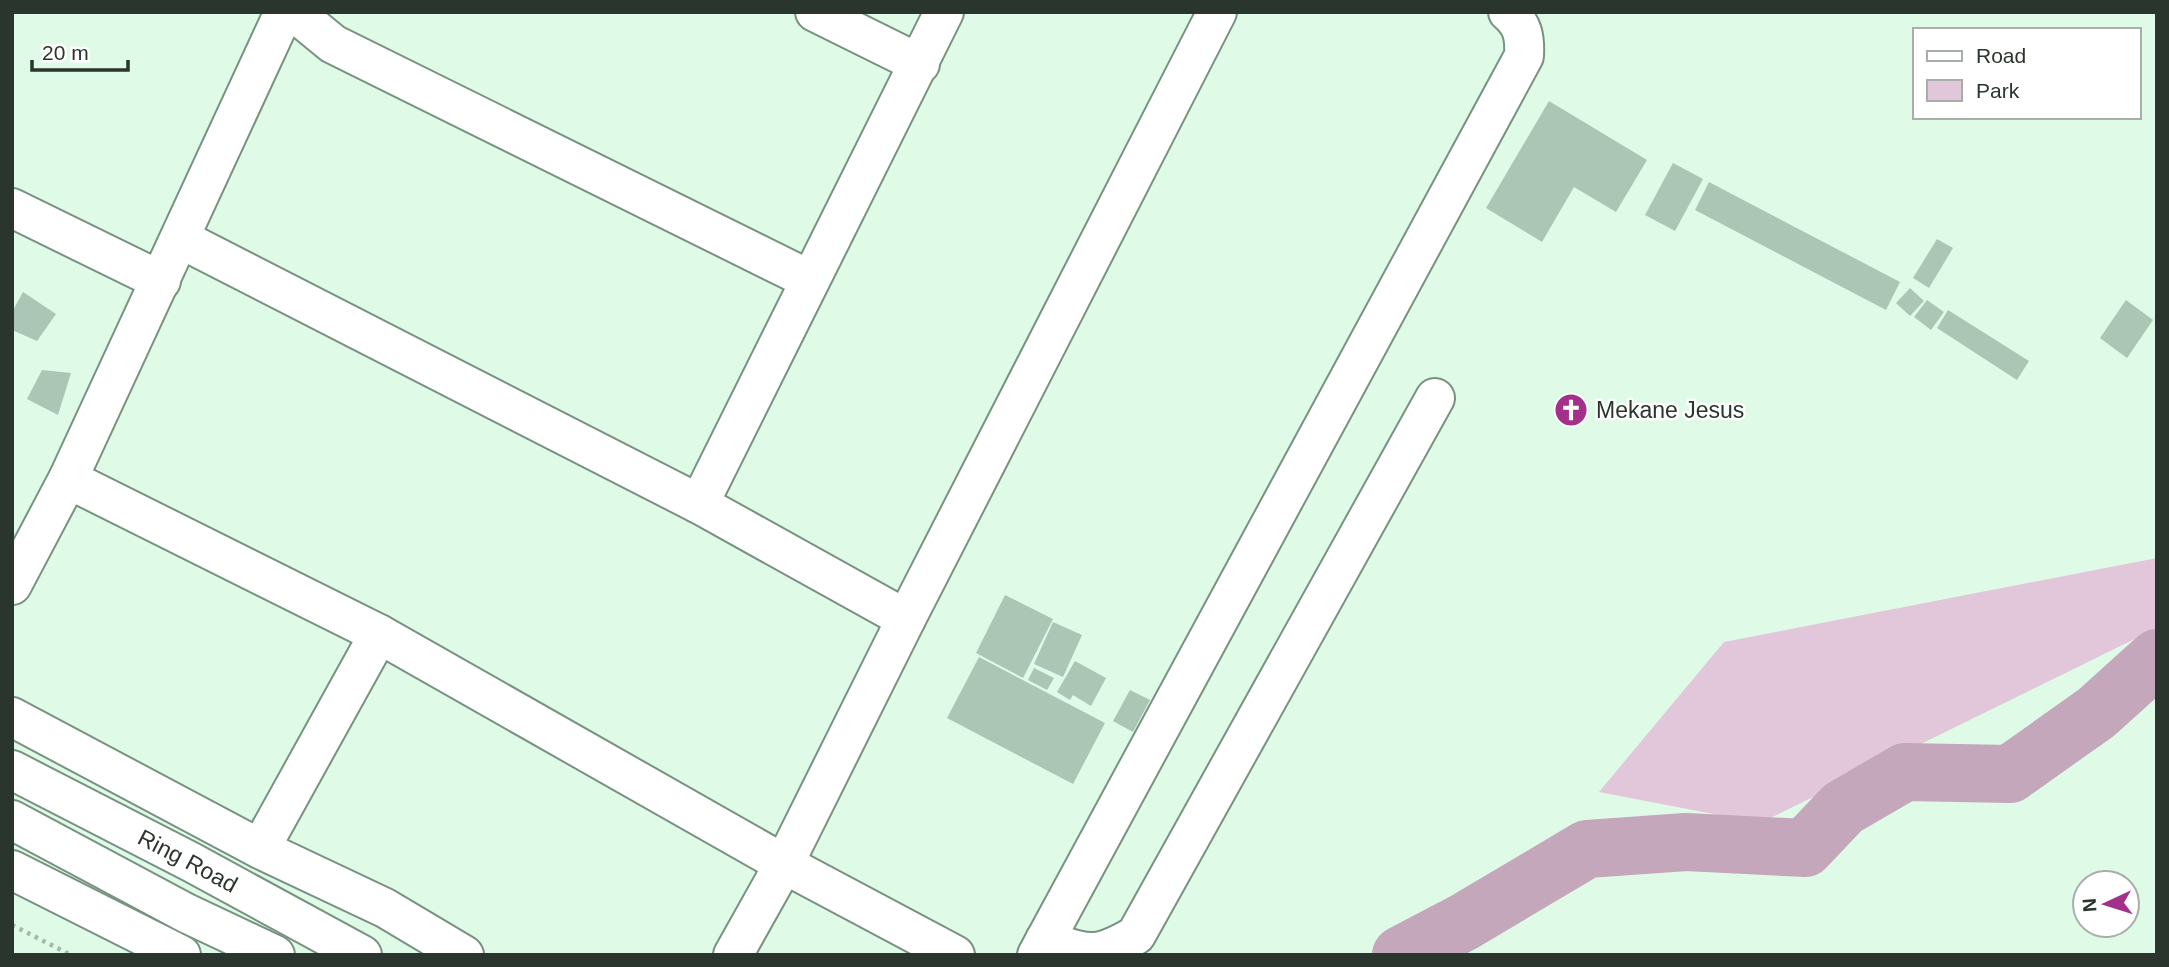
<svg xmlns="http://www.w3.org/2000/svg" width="2169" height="967" viewBox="0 0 2169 967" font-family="Helvetica,sans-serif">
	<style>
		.green { fill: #e2c6d9 }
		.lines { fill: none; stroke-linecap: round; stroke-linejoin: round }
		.river { stroke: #c4a7bb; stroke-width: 58 }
		.building { fill: #abc6b4 }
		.minor-casing { stroke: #789281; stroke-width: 42 }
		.highway-casing { stroke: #789281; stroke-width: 42 }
		.path { stroke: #a3b9aa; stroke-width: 4.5; stroke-dasharray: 3.5 5; stroke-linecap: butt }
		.minor { stroke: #fff; stroke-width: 38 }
		.highway { stroke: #fff; stroke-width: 38 }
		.labels { text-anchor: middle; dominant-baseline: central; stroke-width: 5; stroke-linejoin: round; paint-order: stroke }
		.poi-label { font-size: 23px; fill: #2a352d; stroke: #fff; text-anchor: start }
		.street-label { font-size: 23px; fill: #2a352d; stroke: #fff }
	</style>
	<rect width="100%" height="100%" fill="#dffbe8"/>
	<polygon class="green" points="2157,558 2157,628 1760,823 1599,792 1724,642"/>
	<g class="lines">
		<polyline class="river" points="1401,955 1464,922 1587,849 1686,842 1805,848 1843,808 1905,772 2010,774 2096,713 2157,658"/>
	</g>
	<g class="building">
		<polygon points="1549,101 1647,160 1616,212 1574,187 1542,242 1486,208"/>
		<polygon points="1673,163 1703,179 1675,231 1645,215"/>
		<polygon points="1709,182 1900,282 1886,310 1695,210"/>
		<polygon points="1937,239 1953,248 1929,288 1913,278"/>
		<polygon points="1910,288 1924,301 1910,316 1896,303"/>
		<polygon points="23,292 56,314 37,341 12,330 12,312"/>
		<polygon points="1927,300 1944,312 1931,330 1914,317"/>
		<polygon points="2126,300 2153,320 2127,358 2100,338"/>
		<polygon points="1948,310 2029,361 2017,380 1937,328"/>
		<polygon points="42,370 71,373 58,415 27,399"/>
		<polygon points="1005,595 1053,619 1023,678 976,653"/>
		<polygon points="1053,622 1082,635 1063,677 1034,664"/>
		<polygon points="979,657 1105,723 1073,784 947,718"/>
		<polygon points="1075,661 1106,678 1091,706 1073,695 1070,700 1057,692"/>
		<polygon points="1034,668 1054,678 1047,690 1028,680"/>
		<polygon points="1130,690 1150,700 1133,732 1113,721"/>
	</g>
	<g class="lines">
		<defs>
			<g id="minor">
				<polyline points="294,12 333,44 810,280"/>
				<polyline points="815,12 920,64"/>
				<polyline points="12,208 161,281"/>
				<polyline points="181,239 699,504 906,619"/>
				<polyline points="68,479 379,634 784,864 955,955"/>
				<polyline points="699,504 944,12"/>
				<polyline points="12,585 68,479 284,12"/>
				<polyline points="12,717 260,849 385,908 464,955"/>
				<polyline points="260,849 379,634"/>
				<polyline points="12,870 181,955"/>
				<path d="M1045,940C1088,954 1094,960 1136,935L1435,398"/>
				<polyline points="733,955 784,864 906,619 1217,12"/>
				<path d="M1037,955L1524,56C1525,37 1523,25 1508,12"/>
			</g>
			<g id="highway">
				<path id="s1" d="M12,770L191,862L362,955"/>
				<polyline points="12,820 186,913 275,955"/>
			</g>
		</defs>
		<use href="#minor" class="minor-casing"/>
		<use href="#highway" class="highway-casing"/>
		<polyline class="path" points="12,925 71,955"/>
		<use href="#minor" class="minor"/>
		<use href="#highway" class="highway"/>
	</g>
	<defs>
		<symbol id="church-disc" viewBox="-11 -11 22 22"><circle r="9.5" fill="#a3308a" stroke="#fff"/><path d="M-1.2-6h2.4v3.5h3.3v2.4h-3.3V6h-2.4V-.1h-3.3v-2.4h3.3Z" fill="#fff"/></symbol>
	</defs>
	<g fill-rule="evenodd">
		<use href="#church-disc" x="1552" y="391" width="38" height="38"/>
	</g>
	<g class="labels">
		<g class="poi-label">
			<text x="1596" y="410">Mekane Jesus</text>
		</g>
		<g class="street-label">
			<text stroke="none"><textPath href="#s1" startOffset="198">Ring Road</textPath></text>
		</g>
	</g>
	<rect width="2169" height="967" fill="none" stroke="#2a352d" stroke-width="28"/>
	<rect x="1913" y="28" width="228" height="91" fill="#ffffff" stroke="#aaaeab" stroke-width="2"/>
	<rect x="1927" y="51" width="35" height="10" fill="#ffffff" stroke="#aaaeab" stroke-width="2"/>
	<text x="1976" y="63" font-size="21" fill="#2a352d">Road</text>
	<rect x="1927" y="80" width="35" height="21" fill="#e2c6d9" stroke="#aaaeab" stroke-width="2"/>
	<text x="1976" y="98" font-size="21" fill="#2a352d">Park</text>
	<g transform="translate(2106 904) rotate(266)"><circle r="33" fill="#ffffff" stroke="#aaaeab" stroke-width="2"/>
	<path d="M0-5L12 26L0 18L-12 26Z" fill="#a3308a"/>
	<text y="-10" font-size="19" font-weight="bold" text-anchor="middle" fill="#2a352d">N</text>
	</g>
	<path d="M32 60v10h96v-10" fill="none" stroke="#2a352d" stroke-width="3.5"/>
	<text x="42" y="60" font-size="21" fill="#2a352d" stroke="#ffffff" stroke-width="5" paint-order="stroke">20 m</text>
</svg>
